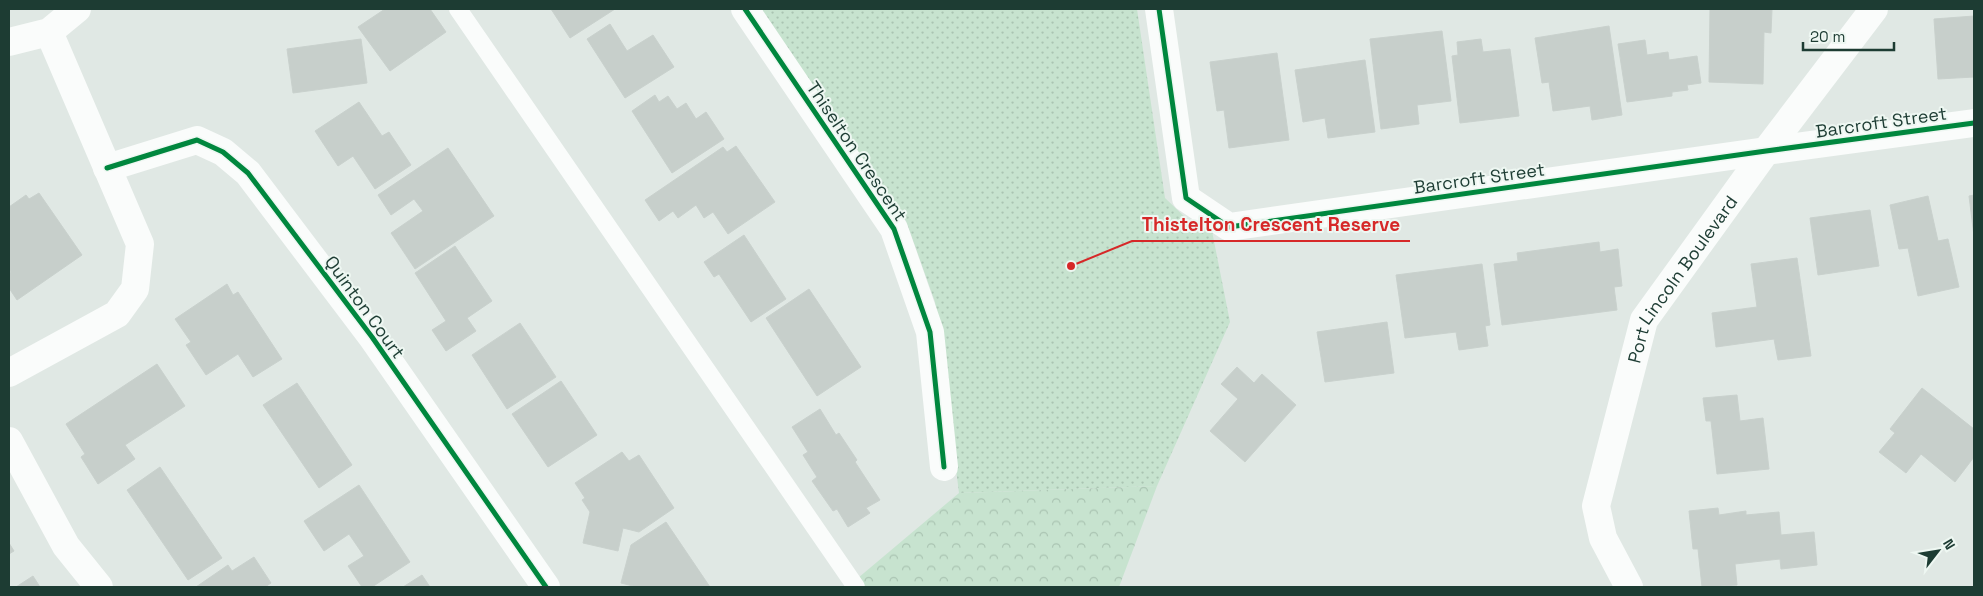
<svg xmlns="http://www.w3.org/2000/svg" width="1983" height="596" viewBox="0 0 1983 596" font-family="'Space Grotesk',sans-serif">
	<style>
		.grass { fill: url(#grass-dots) }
		.forest { fill: url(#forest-crowns) }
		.building { fill: #c7cfcb; stroke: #c9d1cd }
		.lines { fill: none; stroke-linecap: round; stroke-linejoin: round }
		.lane { stroke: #fafcfb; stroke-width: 18 }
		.street { stroke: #fafcfb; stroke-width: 28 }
		.cycleway-casing { stroke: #eef7f2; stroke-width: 8 }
		.cycleway { stroke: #00873e; stroke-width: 5 }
		.labels { text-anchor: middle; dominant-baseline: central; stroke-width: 4; stroke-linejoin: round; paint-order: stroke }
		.street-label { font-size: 18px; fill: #1d3c33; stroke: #eef7f2 }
		.leader { fill: none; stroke: #d62828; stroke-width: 2 }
		.callout-dot { fill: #d62828; stroke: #eef7f2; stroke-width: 2 }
		.callout-label { font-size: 19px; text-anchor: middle; font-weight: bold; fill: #d62828; stroke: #eef7f2; stroke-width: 4; stroke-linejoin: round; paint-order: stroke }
	</style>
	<defs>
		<pattern id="grass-dots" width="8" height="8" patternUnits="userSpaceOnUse" patternTransform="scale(1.25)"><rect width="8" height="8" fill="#c7e3cf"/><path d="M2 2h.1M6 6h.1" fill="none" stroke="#aac4b2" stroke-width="1.8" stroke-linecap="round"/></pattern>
		<pattern id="forest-crowns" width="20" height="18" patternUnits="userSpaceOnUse" patternTransform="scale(1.25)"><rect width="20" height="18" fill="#c7e3cf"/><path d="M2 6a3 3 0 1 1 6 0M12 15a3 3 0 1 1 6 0" fill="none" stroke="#aac4b2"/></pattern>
	</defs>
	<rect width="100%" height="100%" fill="#e0e8e4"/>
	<polygon class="grass" points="760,9 1137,9 1165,198 1189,221 1212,231 1230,322 1157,486 959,493 935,302 906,221"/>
	<polygon class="forest" points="1157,486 1119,587 864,587 858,578 959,493"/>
	<g class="building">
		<polygon points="385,9 430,9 446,32 390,71 358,27"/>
		<polygon points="551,9 615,9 570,38"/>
		<polygon points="1710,9 1772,9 1771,33 1764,32 1763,84 1709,82"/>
		<polygon points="1974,16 1974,77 1938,79 1934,19"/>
		<polygon points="610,24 627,51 653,35 674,67 625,98 587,39"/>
		<polygon points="1609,26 1622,115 1592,120 1590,106 1553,111 1549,82 1542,83 1535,38"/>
		<polygon points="1442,31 1451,101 1417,105 1419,124 1381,129 1370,39"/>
		<polygon points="361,39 367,83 293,93 287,49"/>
		<polygon points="1481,39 1483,52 1510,49 1519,116 1460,123 1452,56 1458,55 1457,42"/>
		<polygon points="1645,40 1647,55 1668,52 1669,60 1697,56 1701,83 1687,85 1688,90 1672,92 1672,96 1627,102 1618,44"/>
		<polygon points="1277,53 1289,140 1229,148 1224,110 1217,111 1210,62"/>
		<polygon points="1365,60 1375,132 1328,138 1325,118 1303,122 1295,70"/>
		<polygon points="655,95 659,102 668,96 677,109 686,103 696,119 706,112 724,139 672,173 632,111"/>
		<polygon points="359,102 382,136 389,132 411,165 375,189 353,156 338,166 315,131"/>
		<polygon points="736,146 775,202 728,234 713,212 704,218 696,205 678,218 673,211 659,221 645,200 723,147 727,152"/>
		<polygon points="448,148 494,216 415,269 391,233 423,211 414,199 391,215 378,195"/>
		<polygon points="39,193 82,255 17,300 9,288 9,273 11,272 9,269 9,207 26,195 29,199"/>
		<polygon points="1974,195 1974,236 1969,196"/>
		<polygon points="1928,196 1938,241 1948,239 1959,287 1918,296 1908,248 1899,249 1890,205"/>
		<polygon points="1870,210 1879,266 1818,275 1810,218"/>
		<polygon points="744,235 786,299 751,322 719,274 714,277 704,262"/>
		<polygon points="1599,242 1600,252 1618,249 1622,286 1614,287 1617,310 1502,325 1494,264 1518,261 1517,253"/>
		<polygon points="455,246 492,301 467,318 476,331 446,351 432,330 446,321 415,273"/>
		<polygon points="1797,258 1811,356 1778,360 1774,339 1716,347 1712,313 1757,307 1751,264"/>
		<polygon points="1482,264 1490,325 1485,326 1488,346 1459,350 1456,332 1405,338 1396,275"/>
		<polygon points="227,284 233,295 238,292 282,359 253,377 238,354 206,375 186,345 191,342 175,319"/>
		<polygon points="809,289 861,367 817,396 766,318"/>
		<polygon points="1387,322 1394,373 1325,382 1317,332"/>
		<polygon points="520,323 556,377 507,409 472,355"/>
		<polygon points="157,364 185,406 125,445 135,459 98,484 81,457 85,454 66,424"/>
		<polygon points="1237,367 1254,383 1262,374 1296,405 1245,462 1210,431 1238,399 1221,384"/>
		<polygon points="561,381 597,435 548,467 512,414"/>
		<polygon points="297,383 352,465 319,488 263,405"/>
		<polygon points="1922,388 1974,429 1974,457 1955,482 1921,454 1906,473 1879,452 1895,433 1890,429"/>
		<polygon points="1737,395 1740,421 1763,418 1769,469 1717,474 1711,421 1706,421 1703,398"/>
		<polygon points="820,409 836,435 839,433 857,460 855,462 880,500 866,508 870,513 848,527 837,509 833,511 812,481 817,477 803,455 808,452 792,427"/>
		<polygon points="622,452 629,461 639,455 674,508 639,532 623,528 618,551 583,543 590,512 582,500 585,498 575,483"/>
		<polygon points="160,467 222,558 188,580 127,490"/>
		<polygon points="359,485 410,562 372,587 362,587 348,566 364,556 349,534 324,551 304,521"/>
		<polygon points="1718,508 1719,515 1746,511 1746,515 1779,512 1781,535 1814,532 1817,565 1781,569 1780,559 1735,564 1737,585 1702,587 1698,549 1693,549 1689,511"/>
		<polygon points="666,522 710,587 637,587 621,583 631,545"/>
		<polygon points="9,543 14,551 9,554"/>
		<polygon points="254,557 271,583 265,587 196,587 228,565 232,571"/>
		<polygon points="422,575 430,587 403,587"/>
		<polygon points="33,576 40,587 16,587"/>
	</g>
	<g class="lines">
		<polyline class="lane" points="458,9 856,587"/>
		<g class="street">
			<polyline points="745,9 894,229 930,332 944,467"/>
			<polyline points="1159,9 1186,198 1229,227 1766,151 1974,123"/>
			<polyline points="9,42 49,32 77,9"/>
			<polyline points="107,168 197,140 223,152 248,173 372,337 546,587"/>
			<polyline points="9,373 117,314 135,289 140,244 49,32"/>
			<polyline points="9,441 66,546 99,587"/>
			<path id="s1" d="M1629,587L1603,538L1596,506L1644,320L1766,151L1874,9"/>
		</g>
		<defs>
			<g id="cycleway">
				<polyline points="745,9 894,229 930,332 944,467"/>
				<polyline points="1159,9 1186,198 1229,227 1766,151 1974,123"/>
				<polyline points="107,168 197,140 223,152 248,173 372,337 546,587"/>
			</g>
		</defs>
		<use href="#cycleway" class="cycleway-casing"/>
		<use href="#cycleway" class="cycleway"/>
	</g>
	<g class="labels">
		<g class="street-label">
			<text transform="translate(1881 122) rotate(-8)">Barcroft Street</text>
			<text transform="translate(857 151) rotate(56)">Thiselton Crescent</text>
			<text transform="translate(1479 178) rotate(-8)">Barcroft Street</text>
			<text stroke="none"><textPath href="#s1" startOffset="334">Port Lincoln Boulevard</textPath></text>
			<text transform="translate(365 307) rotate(54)">Quinton Court</text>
		</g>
	</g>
	<path class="leader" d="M1071 266L1132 241H1410"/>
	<circle class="callout-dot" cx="1071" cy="266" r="5"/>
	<g class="callout-label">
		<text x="1271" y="231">Thistelton Crescent Reserve</text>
	</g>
	<rect width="1983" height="596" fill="none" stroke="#1d3c33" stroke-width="20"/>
	<g transform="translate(1938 551) rotate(59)" stroke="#eef7f2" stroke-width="4" paint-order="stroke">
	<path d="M0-4L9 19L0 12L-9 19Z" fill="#1d3c33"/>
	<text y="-8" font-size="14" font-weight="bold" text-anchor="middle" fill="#1d3c33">N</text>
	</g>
	<path d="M1803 42v8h91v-8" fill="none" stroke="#1d3c33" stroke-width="2.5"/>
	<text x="1810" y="42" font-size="15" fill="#1d3c33" stroke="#eef7f2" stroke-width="4" paint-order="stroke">20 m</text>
</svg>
